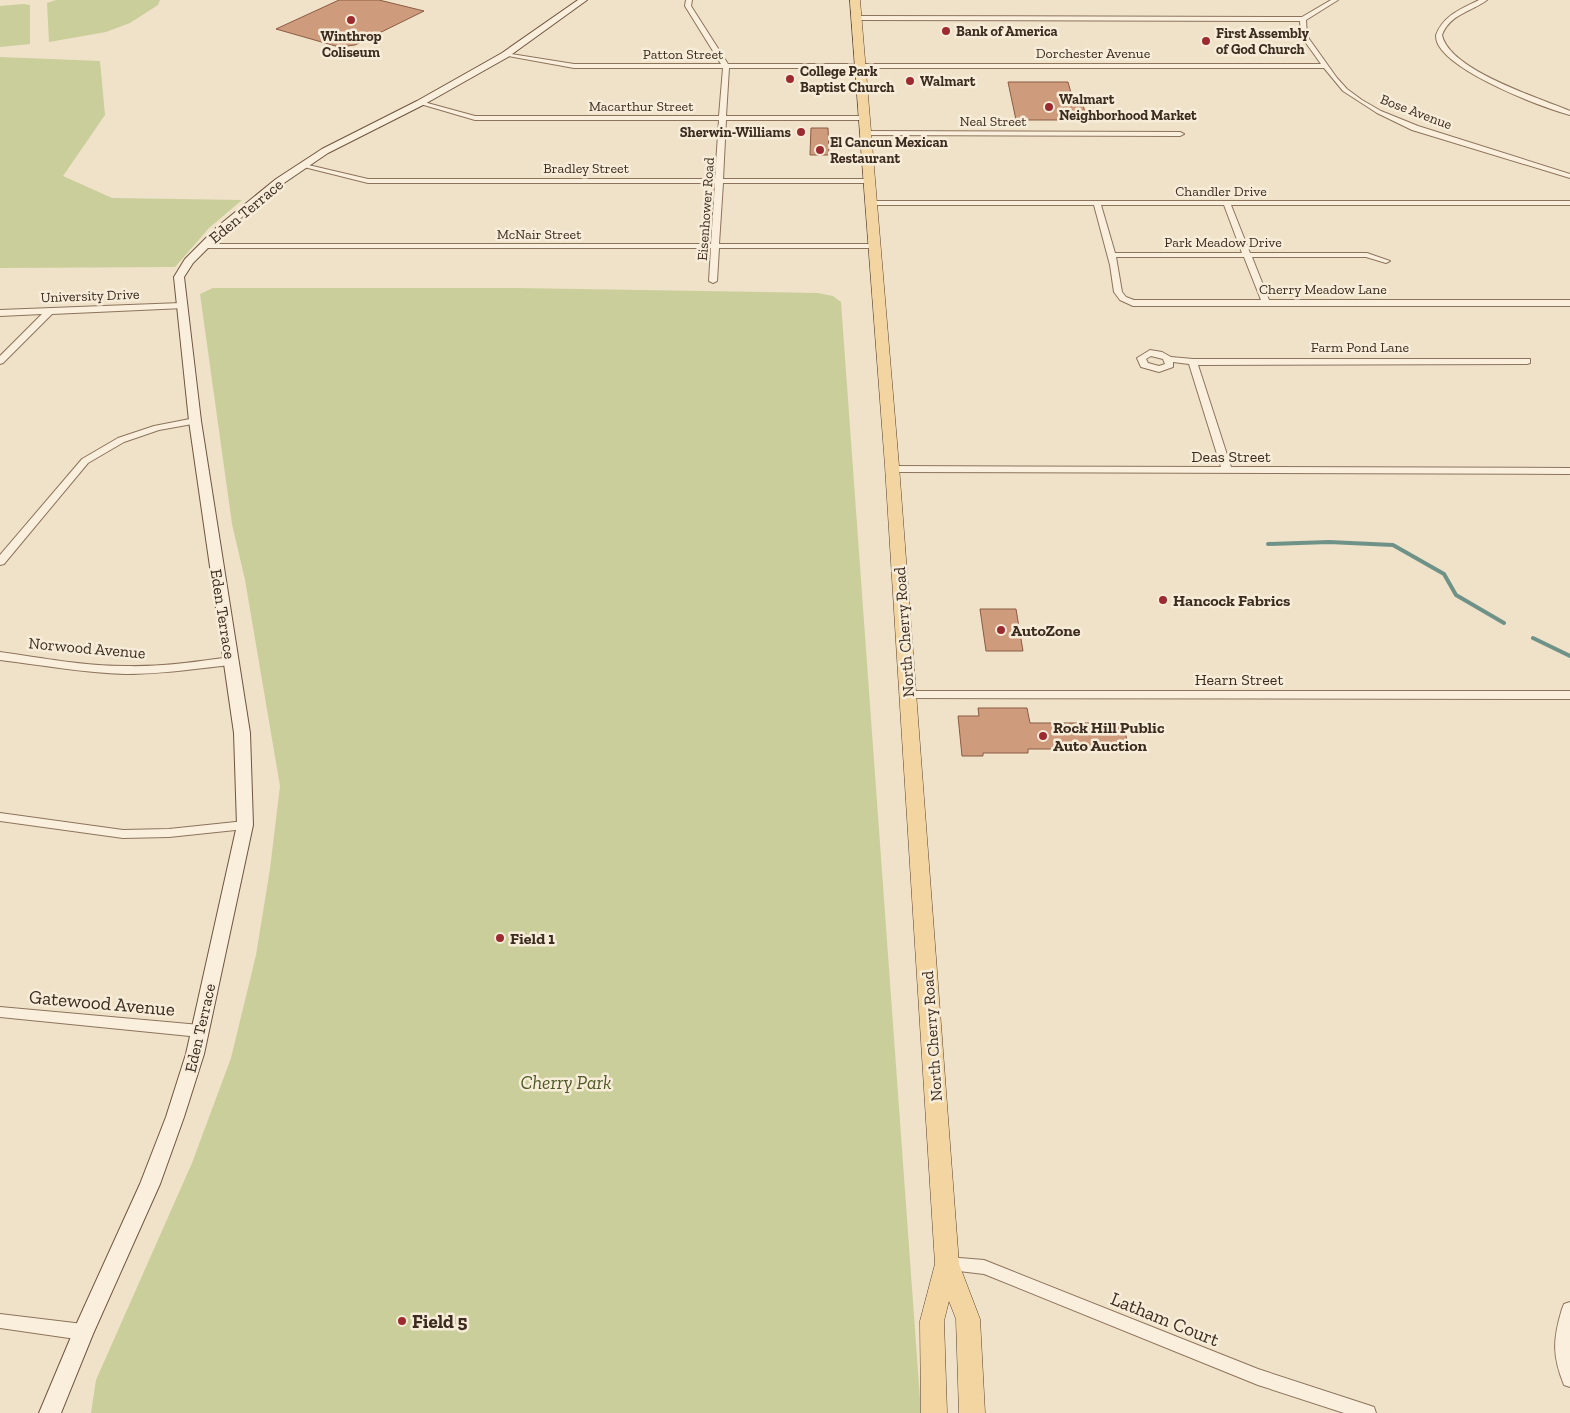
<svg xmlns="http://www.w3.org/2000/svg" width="1570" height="1413" viewBox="0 0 1570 1413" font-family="'Zilla Slab',serif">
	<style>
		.green { fill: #cace9b }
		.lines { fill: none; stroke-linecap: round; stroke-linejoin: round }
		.stream { stroke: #6f9288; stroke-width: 4 }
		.building { fill: #ce9b7d; stroke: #8b5c42 }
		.street-casing { stroke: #8c735c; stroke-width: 2 }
		.secondary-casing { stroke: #6e553f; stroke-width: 2 }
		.primary-casing { stroke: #5a4230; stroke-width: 1 }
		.street { fill: #faefdc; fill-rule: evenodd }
		.secondary { fill: #faefdc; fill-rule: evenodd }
		.primary { fill: #f2d5a0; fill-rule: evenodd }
		.poi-dot { fill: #9c2b31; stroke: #f6ecd8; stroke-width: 2 }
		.labels { text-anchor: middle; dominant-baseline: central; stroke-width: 5; stroke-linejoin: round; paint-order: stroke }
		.far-poi-label { font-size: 14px; font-weight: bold; fill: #3c2c20; stroke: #f6ecd8; text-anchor: start }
		.far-street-label { font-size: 14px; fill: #3c2c20; stroke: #f6ecd8 }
		.street-label { font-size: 16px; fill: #3c2c20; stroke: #f6ecd8 }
		.poi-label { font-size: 16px; font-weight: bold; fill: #3c2c20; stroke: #f6ecd8; text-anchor: start }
		.near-street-label { font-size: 19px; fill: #3c2c20; stroke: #f6ecd8 }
		.near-park-label { font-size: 19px; font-style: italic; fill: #4e5926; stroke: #f6ecd8 }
		.near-poi-label { font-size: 19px; font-weight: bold; fill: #3c2c20; stroke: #f6ecd8; text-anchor: start }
	</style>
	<rect width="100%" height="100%" fill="#efe2c8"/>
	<g class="green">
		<polygon points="56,0 160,0 158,5 130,23 106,32 49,42 47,3"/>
		<polygon points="23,4 30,5 30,44 0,47 0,6"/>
		<polygon points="0,57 100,61 105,115 63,176 112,198 242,200 209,228 175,267 0,268"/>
		<polygon points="213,288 517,288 818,293 833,296 841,302 921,1413 91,1413 96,1380 192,1163 231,1058 256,955 270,869 280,786 245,580 232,524 200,294"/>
	</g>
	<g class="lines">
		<g class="stream">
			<polyline points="1268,544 1329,542 1393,545 1444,574 1456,595 1504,623"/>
			<polyline points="1533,638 1570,656"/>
		</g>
	</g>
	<g class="building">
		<polygon points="339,0 379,0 424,11 355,45 339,47 276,29"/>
		<polygon points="1008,82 1068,82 1073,100 1082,100 1085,113 1076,113 1078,120 1016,120"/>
		<polygon points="811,128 828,128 829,155 810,155"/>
		<polygon points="980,609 1016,609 1023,651 986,651"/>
		<polygon points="978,708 1027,708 1030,723 1123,723 1129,749 1028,749 1028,753 983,753 983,756 962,756 958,716 979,716"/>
	</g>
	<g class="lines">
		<defs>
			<g id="street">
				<polygon points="686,0 692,0 691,6 728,64 1321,64 1301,36 1300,21 856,20 853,18 856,16 1302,17 1331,0 1338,0 1306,20 1307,36 1337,78 1347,89 1362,100 1381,111 1418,126 1570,174 1570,178 1412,130 1377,113 1343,91 1324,68 729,68 726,116 864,116 868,118 864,120 726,120 723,179 869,179 873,181 869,183 723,183 719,244 878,244 878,248 719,248 717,281 713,283 709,281 711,248 204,248 200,246 204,244 711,244 715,183 368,183 300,166 304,164 368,179 715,179 719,120 475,120 417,103 420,101 475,116 719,116 723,68 574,68 502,55 505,53 574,64 721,64 685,6"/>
				<path d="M1479,0H1487C1471,12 1450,14 1442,35C1449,70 1539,98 1570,111V115C1538,106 1456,74 1439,46C1437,43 1436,39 1436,35C1444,15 1461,9 1479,0Z"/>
				<polygon points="862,131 1180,132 1184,134 1180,136 865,135 862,135"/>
				<path d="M868,201H1570V205H1231L1250,253H1367L1390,261L1386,263L1366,257H1252L1269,300H1570V306H1133L1120,300L1114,292L1110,265L1094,205H868ZM1101,205H1224L1242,253H1115ZM1116,257H1244L1261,300H1134L1126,297L1122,292Z"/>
				<polygon points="181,303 184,304 184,308 52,314 3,363 0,364 0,356 42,314 0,316 0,310"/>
				<path d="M1150,350L1162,352L1171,357L1193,359H1530V363L1527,364L1198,365L1231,467L1570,468V474L892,472L887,469L892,466L1221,467L1189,364L1173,362V367L1159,372L1141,367L1137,358ZM1151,356L1163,359L1165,364L1159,366L1148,363L1146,359Z"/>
				<polygon points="195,418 200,421 198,423 159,430 124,442 88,463 4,564 0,565 0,555 82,459 118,438 154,426"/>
				<path d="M0,652C42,658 84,666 126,666C161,667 195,662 230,657L235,661L230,665C195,669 161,674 126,674C84,673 42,665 0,660Z"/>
				<polygon points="908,691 1570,691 1570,699 904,698 902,695 904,692"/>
				<polygon points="0,813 123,830 169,829 245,821 249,822 251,825 249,828 245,829 169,837 123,838 0,821"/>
				<polygon points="0,1007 200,1025 205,1027 207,1031 205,1035 200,1037 0,1017"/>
				<polygon points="947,1257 984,1260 1258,1369 1368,1405 1374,1407 1376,1413 1344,1413 1258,1385 984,1274 942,1269 939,1264 942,1259"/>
				<path d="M1570,1302V1387L1564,1385C1552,1355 1553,1339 1562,1309L1564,1304Z"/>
				<polygon points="0,1314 83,1324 89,1327 91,1332 89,1337 83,1340 0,1328"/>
			</g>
			<polygon id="secondary" points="578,0 587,0 508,57 423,105 328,153 284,183 225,231 193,263 184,277 201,421 250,733 253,825 204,1054 184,1117 160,1184 93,1334 61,1413 39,1413 76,1325 140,1184 166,1117 186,1054 237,825 234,733 189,421 174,277 185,259 217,227 276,179 322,149 417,101 502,53"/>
			<polygon id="primary" points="850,0 860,0 899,466 959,1264 980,1319 985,1413 959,1413 956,1319 949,1301 944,1321 947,1413 921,1413 920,1321 935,1264 885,466"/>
		</defs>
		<use href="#street" class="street-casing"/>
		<use href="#secondary" class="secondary-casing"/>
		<use href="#primary" class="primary-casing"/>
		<use href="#street" class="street"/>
		<use href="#secondary" class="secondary"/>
		<use href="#primary" class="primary"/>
	</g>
	<g class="poi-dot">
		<circle cx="351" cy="20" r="5"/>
		<circle cx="946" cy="31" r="5"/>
		<circle cx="1206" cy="41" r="5"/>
		<circle cx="790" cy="79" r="5"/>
		<circle cx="910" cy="81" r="5"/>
		<circle cx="1049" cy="107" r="5"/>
		<circle cx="801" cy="132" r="5"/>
		<circle cx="820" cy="150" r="5"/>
		<circle cx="1163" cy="600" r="5"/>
		<circle cx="1001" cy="630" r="5"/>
		<circle cx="1043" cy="736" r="5"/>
		<circle cx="500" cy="938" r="5"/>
		<circle cx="402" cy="1321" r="5"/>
	</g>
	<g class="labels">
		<g class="far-poi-label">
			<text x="956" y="31">Bank of America</text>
			<text x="1216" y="33">First Assembly<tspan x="1216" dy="16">of God Church</tspan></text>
			<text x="351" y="36" text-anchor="middle">Winthrop<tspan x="351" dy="16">Coliseum</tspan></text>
			<text x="800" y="71">College Park<tspan x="800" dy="16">Baptist Church</tspan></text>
			<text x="920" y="81">Walmart</text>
			<text x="1059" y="99">Walmart<tspan x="1059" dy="16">Neighborhood Market</tspan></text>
			<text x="791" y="132" text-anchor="end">Sherwin-Williams</text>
			<text x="830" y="142">El Cancun Mexican<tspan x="830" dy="16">Restaurant</tspan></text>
		</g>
		<g class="far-street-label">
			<text x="1093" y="53">Dorchester Avenue</text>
			<text x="683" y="54">Patton Street</text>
			<text x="641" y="106">Macarthur Street</text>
			<text transform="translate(1416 112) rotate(21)">Bose Avenue</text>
			<text x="993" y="121">Neal Street</text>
			<text x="586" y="168">Bradley Street</text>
			<text x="1221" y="191">Chandler Drive</text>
			<text transform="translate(706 209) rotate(-86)">Eisenhower Road</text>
			<text x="539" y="234">McNair Street</text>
			<text x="1223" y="242">Park Meadow Drive</text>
			<text x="1323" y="289">Cherry Meadow Lane</text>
			<text transform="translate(90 296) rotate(-2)">University Drive</text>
			<text x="1360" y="347">Farm Pond Lane</text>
		</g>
		<g class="street-label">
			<text transform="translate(246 211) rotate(-40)">Eden Terrace</text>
			<text x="1231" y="456">Deas Street</text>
			<text transform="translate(223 614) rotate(81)">Eden Terrace</text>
			<text transform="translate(904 632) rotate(-94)">North Cherry Road</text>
			<text transform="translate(87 648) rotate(5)">Norwood Avenue</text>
			<text x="1239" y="679">Hearn Street</text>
			<text transform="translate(200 1028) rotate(-77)">Eden Terrace</text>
			<text transform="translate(932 1036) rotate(-94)">North Cherry Road</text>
		</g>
		<g class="poi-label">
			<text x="1173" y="600">Hancock Fabrics</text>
			<text x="1011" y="630">AutoZone</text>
			<text x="1053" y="727">Rock Hill Public<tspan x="1053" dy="18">Auto Auction</tspan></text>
			<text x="510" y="938">Field 1</text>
		</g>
		<g class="near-street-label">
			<text transform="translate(102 1003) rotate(5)">Gatewood Avenue</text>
			<text transform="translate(1165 1319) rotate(22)">Latham Court</text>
		</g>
		<g class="near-park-label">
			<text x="566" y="1082">Cherry Park</text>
		</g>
		<g class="near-poi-label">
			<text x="412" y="1321">Field 5</text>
		</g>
	</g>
</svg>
